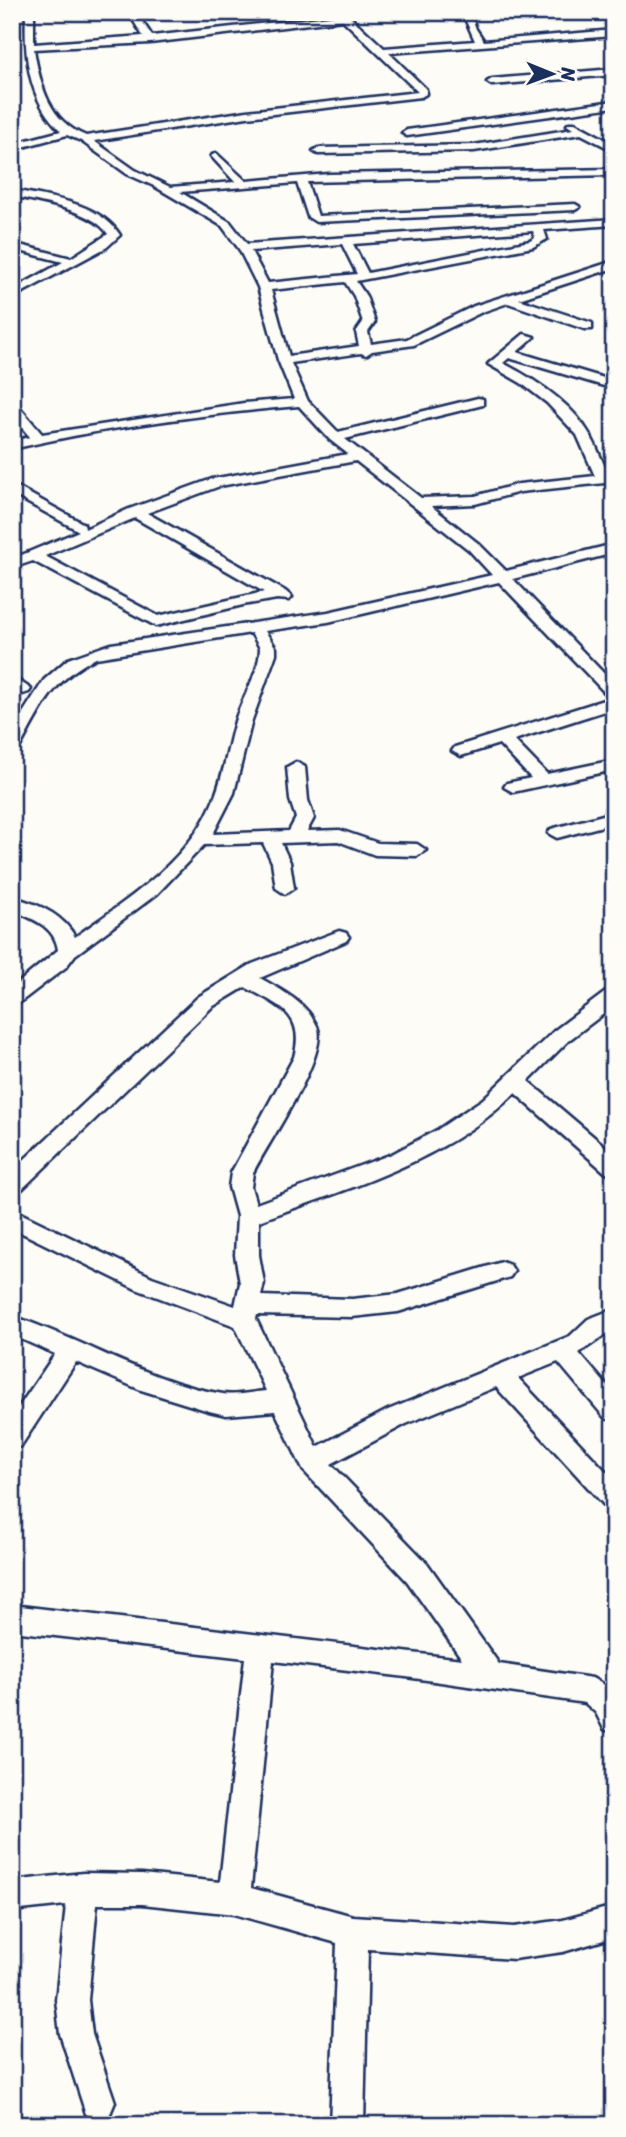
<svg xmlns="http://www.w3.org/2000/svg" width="626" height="2137" viewBox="0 0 626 2137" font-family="Sriracha,sans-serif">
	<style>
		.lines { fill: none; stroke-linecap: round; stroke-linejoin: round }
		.minor-casing { stroke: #1b2f5e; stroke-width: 5 }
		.minor { fill: #fdfcf7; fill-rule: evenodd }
	</style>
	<rect width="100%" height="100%" fill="#fdfcf7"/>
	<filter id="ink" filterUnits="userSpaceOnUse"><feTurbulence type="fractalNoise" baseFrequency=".0143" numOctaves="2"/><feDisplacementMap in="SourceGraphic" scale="14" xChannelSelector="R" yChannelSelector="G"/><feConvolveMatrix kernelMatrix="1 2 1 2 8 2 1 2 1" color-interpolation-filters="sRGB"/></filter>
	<g filter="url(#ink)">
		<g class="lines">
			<defs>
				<g id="minor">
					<path d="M26,12H34V44L143,36L128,12H136L152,36L339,15L336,12H345L384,48L475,41L462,12H470L476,29L484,41L614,30V36L389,53L426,89V94L421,97L247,117L94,141L135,170L170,187L235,182L211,156L216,153L246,181L329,174L614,169V175L307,182L318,216L575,204L580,207L575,210L316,222L308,217L297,183L180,192L230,222L247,244L614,219V225L544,230L547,239L533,247L356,281L366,296L375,322L368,332L371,344L407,339L474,306L614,261V268L519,299L592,323V329H584L508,303L482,312L414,345L372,351L366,355L361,353L291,363L308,401L338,432L478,398L483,399V405L345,439L421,498L475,496L519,484L595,476L577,435L547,403L521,383L488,364L524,334L534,337L517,352L614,381V389L509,358L503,363C534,379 572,403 590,435C597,447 602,461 608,474H614V482L520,492L475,504L431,506L479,544L506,571L614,544V553L513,579L614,684V708L514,740L547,774L614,760V770L513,792L504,787L507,783L531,778L499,744L461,756L452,751L455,747L610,698L499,582L328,622L265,631L276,648V654L252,720L234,793L213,834L289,831L296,818L290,800L287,767L296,762L305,767L308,800L314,818L307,831L340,830L378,843L417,844L426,850L417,856L375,855L338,841L281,843L290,862L294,888L285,894L276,888L272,862L263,843L204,845L157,894L75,955L66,967L19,1003L12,1005V988L58,950C55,926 33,919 12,910V897C36,903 63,914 75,937C124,902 186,863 211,806C224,778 227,747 236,718C243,697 260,671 260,648L251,633L96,658C54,678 42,707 21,745L12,750V730L44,680L68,659L111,644L328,612L492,575L469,550L356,461L220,486L147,513L285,591L292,597L289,600L277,599L243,605L156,626L33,561L12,568V559L79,531L12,494V484L84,524L85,529L129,509L212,479L348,454L330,440L299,406C203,414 106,427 12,449V441L30,437L12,416V403L17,404L42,434L244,403L294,399L278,360L258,287L239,249L222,226L154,186L127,174L81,141L67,135L12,150V144L61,131C28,100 24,56 26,12ZM343,20L418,92L247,111L86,136C49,121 40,86 34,49L150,43ZM533,231L535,238L530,241L368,273L353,244ZM342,244L357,274L268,283L251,251ZM345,282L354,296L363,322L356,332L359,346L289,356L271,290ZM135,518L264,592L158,616L45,556Z"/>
					<polygon points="614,69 614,75 492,85 487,82 492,79"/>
					<polygon points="614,101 614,107 407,136 402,133 407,130"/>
					<polygon points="569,123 575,123 614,144 614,151 581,134 474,151 318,154 313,151 318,148 474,145 573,129 567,125"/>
					<path d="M12,190C47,197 99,202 120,235L107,247L12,298V290L63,262L12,249V243L71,258L108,234C93,210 39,202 12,196Z"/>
					<polygon points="614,347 614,356 609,355 609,349"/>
					<polygon points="12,676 31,689 29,692 23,694 12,689"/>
					<polygon points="614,812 614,823 557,838 548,833 551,829"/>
					<path d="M339,931L346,933L349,937L346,941L260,978C281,990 306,1002 317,1026C330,1054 267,1144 253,1173L251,1187L256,1204L392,1154L437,1130L483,1099L555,1030L607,991L614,989V1006L569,1040L528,1081L614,1154V1175L606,1173L515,1093C445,1162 348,1188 259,1221V1255L264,1283L261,1296L352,1299L398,1294L502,1262L510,1265L514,1271L510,1277L398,1312L352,1317L257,1315L256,1319L317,1447L388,1410L570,1336L588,1319L614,1309V1329L579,1353L614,1394V1421L605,1418L558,1362L518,1378L614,1480V1509L605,1506L496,1387L406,1424L331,1464L427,1563L499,1664L592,1678L614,1691V1733L604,1729L596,1713L585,1703L406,1677L273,1661L251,1888L353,1916L514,1927L563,1920L614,1906V1937L563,1952L514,1959L368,1949L364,2125H330L337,1943L234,1914L142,1904H97L88,2000L92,2034L115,2102L110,2114L98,2119L86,2114L60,2034L56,2000L66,1905L12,1911V1881L83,1873L142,1874L220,1882L245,1658L12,1631V1605L462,1659L407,1581L303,1470L275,1411L226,1415L209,1411L141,1390L76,1362L21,1446L12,1449V1417L55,1354L12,1335V1316C83,1339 149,1382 223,1394C236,1396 252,1392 266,1391L235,1326L136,1289L12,1228V1209L152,1277L235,1306L240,1283L235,1255L237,1216L229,1187L231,1173L294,1057C306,1014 278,1005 245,987L212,1007L20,1191L12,1193V1171L198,997L252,964Z"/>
				</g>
			</defs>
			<use href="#minor" class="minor-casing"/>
			<use href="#minor" class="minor"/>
		</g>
	</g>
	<rect width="626" height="2137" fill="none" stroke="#fdfcf7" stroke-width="42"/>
	<rect x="21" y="21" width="584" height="2095" fill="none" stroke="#1b2f5e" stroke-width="2.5" filter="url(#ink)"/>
	<g transform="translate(552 74) rotate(91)" stroke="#fdfcf7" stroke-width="5" paint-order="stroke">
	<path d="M0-5L12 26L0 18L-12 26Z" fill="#1b2f5e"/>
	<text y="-10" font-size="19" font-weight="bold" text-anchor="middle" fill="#1b2f5e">N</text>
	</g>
</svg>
